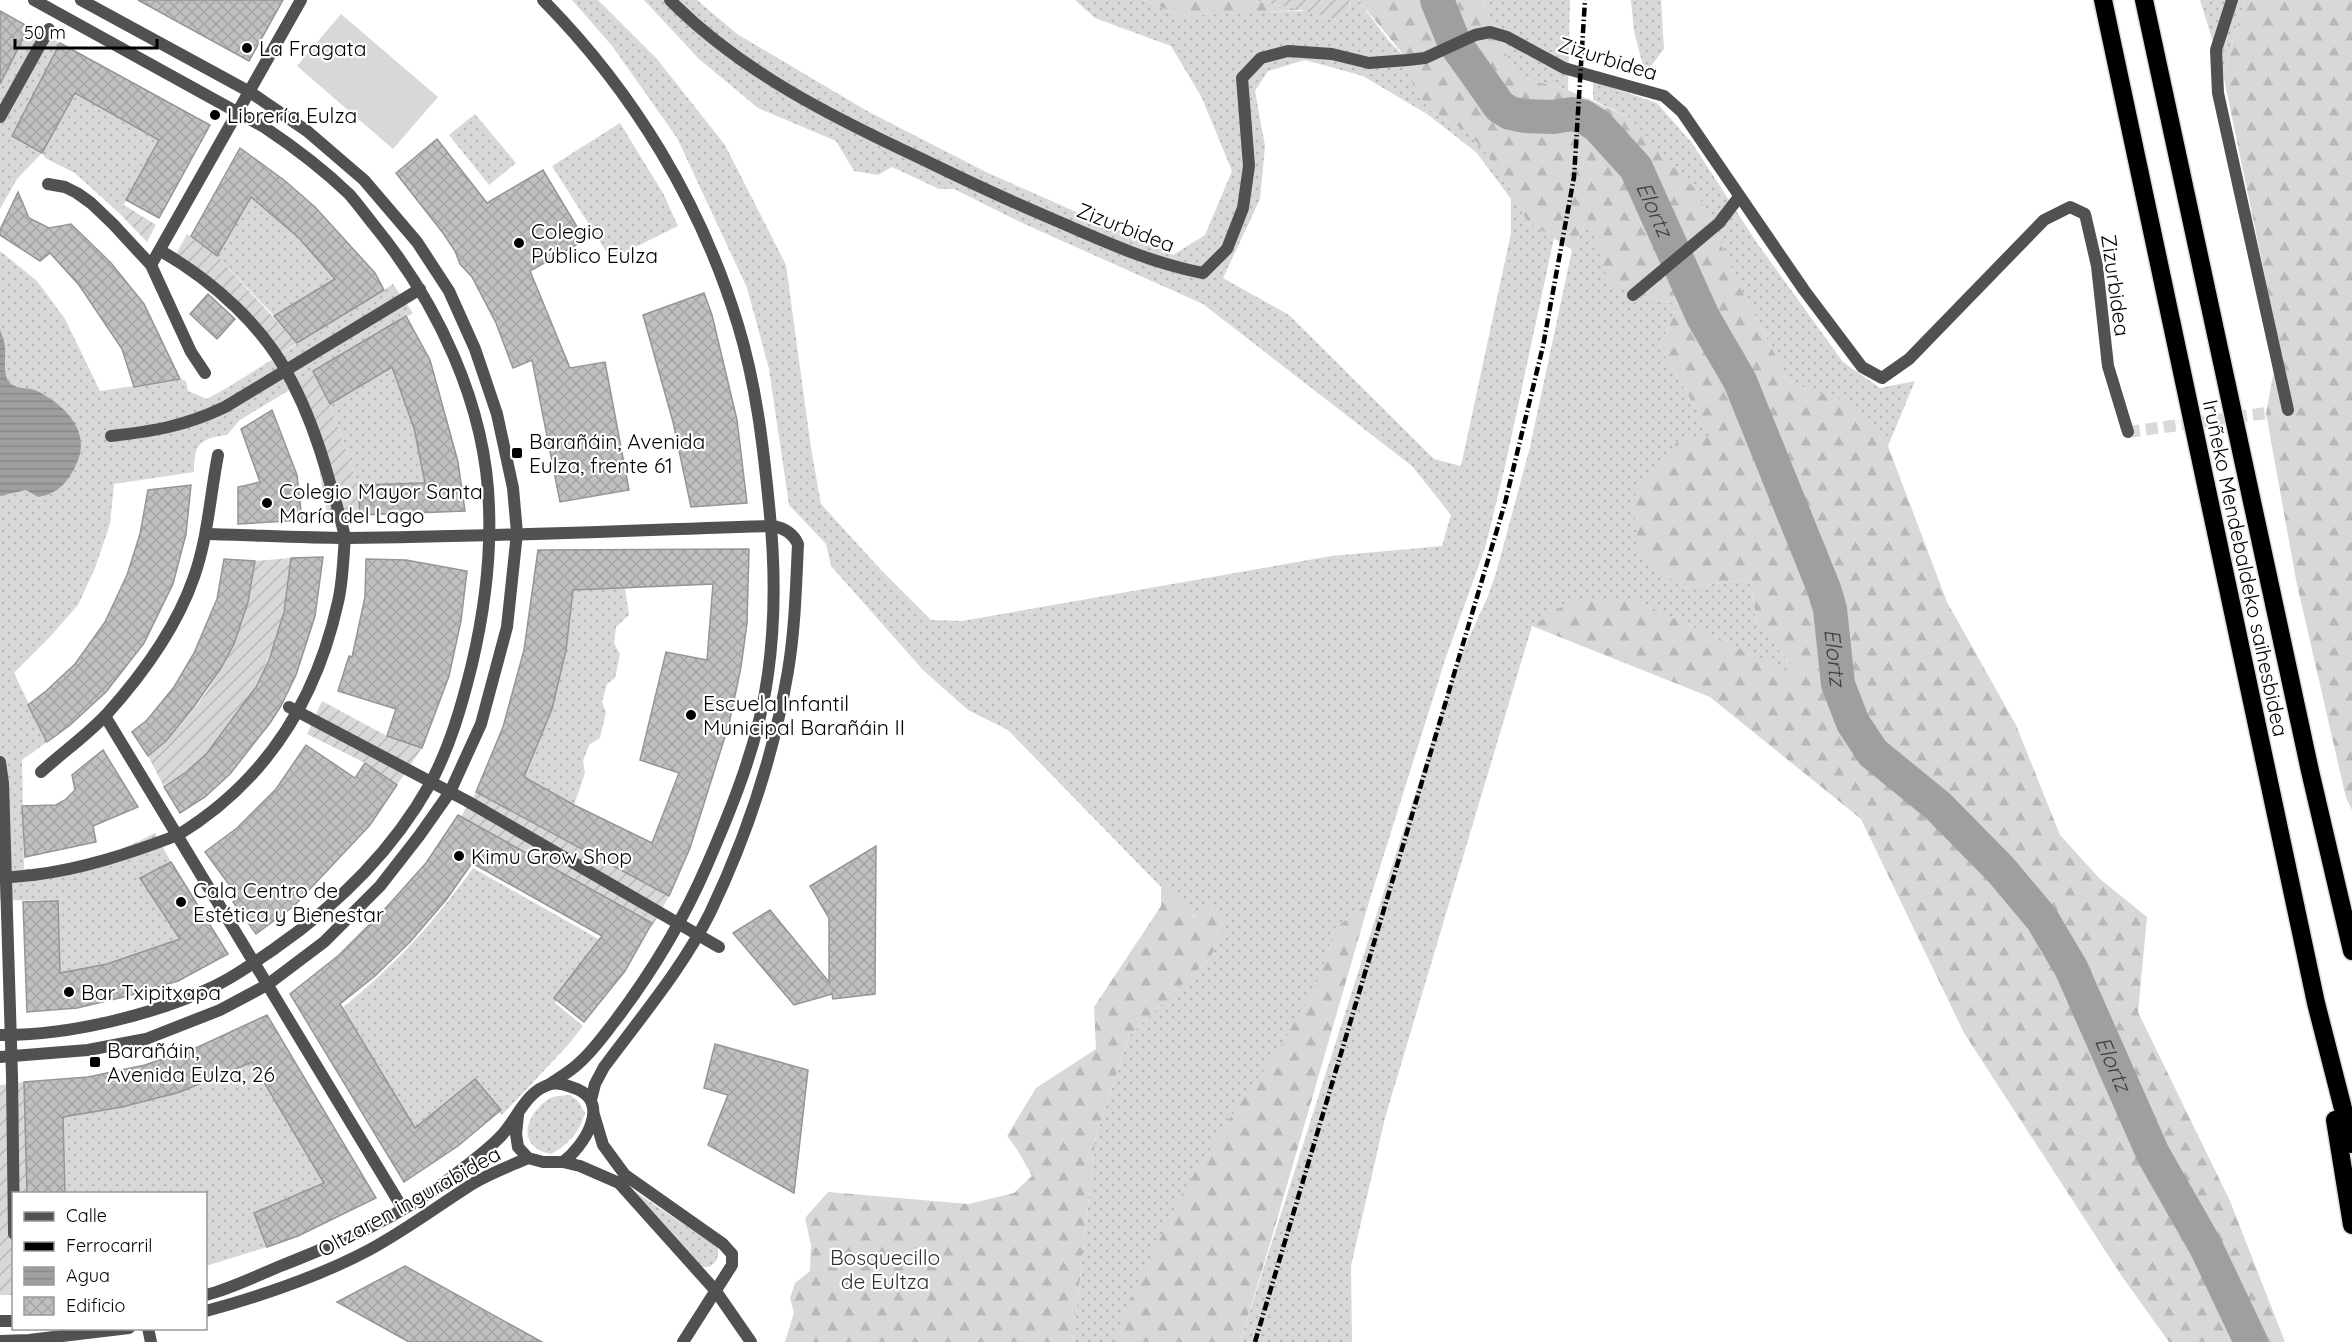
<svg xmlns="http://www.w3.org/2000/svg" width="2352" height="1342" viewBox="0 0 2352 1342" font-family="Quicksand,sans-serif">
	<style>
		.grass { fill: url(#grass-dots); fill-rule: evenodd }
		.forest { fill: url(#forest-firs) }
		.garden { fill: url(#garden-furrows) }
		.pitch { fill: #d8d8d8 }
		.water { fill: url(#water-rules) }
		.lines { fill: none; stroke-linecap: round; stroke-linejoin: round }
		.river { stroke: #9f9f9f; stroke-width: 34 }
		.building { fill: url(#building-cross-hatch); stroke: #959595; stroke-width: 1.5; fill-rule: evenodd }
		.minor-tunnel { stroke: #d9d9d9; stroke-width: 12; stroke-dasharray: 12 6; stroke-linecap: butt }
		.motorway-casing { stroke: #dbdbdb; stroke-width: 21 }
		.pedestrian { stroke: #515151; stroke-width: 12 }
		.minor { stroke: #515151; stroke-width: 12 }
		.motorway { stroke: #000; stroke-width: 18 }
		.rail { stroke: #000; stroke-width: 4.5; stroke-dasharray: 9 3 1.5 3; stroke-linecap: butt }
		.poi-dot { fill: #000; stroke: #fff; stroke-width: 2 }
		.labels { text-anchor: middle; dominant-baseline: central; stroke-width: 4.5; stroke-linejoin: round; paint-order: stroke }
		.poi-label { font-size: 21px; fill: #000; stroke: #fff; text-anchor: start }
		.street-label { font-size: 21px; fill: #000; stroke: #fff }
		.park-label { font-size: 21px; fill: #2f2f2f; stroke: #fff }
		.water-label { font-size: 22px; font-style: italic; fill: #404040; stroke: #fff }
	</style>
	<defs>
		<pattern id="grass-dots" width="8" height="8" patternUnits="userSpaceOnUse" patternTransform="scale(1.5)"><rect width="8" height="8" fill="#d8d8d8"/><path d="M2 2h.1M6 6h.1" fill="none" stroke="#b8b8b8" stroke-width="1.8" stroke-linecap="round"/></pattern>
		<pattern id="forest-firs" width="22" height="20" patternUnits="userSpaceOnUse" patternTransform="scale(1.5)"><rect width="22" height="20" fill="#d8d8d8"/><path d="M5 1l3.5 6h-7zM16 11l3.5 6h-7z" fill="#b8b8b8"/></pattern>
		<pattern id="garden-furrows" width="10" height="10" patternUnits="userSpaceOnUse" patternTransform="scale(1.5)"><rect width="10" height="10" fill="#d8d8d8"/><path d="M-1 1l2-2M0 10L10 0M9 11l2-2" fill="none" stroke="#b8b8b8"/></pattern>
		<pattern id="water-rules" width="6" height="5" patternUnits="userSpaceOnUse" patternTransform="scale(1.5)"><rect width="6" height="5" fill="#9f9f9f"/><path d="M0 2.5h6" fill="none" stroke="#878787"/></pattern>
		<pattern id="building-cross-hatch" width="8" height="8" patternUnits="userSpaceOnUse" patternTransform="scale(1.5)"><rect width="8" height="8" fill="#c0c0c0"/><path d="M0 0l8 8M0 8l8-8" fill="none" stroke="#a3a3a3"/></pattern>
	</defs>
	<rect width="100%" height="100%" fill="#fff"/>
	<g class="grass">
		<path d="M572,0H598L657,59L725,145L786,265L811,448L821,504L882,571L931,620L962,621L1331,556L1442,546L1451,515L1412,466L1203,304L1020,222L954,189H939L892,167L878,175L854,171L836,141L758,108L699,59L644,0H697L737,34L869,112L986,172L1173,255L1205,235L1232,171L1202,98L1171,46L1095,18L1075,0H1144L1181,16L1244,12L1306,11L1338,21L1350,7L1349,0H1358L1389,41L1408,60L1419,96L1431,111L1468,132L1501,169L1527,221L1554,238L1506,462L1486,545L1446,657L1369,902L1334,929L1323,976L1115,1342H1073L1096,1135L1129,1036L1210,958L1213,906L1195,917L1159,885L1008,730L968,710L923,670L831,566L826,544L789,505L769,369L747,288L677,138L613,47ZM1305,60L1363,76L1427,114L1476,152L1511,199V233L1461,466L1434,459L1289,315L1223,278L1260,199L1265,146L1255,91L1268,71Z"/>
		<polygon points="1482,0 1570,0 1568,90 1516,76"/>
		<polygon points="1631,0 1661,0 1664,49 1645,74 1634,31"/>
		<polygon points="2200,0 2245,0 2223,74"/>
		<polygon points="29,27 60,43 12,136 42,152 75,93 159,140 119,213 75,173 45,158 42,153 17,179 0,209 0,84"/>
		<polygon points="1593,81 1657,103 1692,143 1757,243 1843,362 1880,388 1915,381 1888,446 1850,403 1790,383 1741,289 1630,118 1593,100"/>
		<polygon points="475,114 516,163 489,185 449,135"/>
		<polygon points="620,123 663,193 678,226 611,259 552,166"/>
		<polygon points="251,197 298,237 335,279 274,316 217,256"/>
		<polygon points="1588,218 1633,295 1679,304 1660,346 1713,438 1683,588 1751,579 1756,621 1801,677 1637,601 1532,626 1385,1118 1351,1266 1352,1342 1240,1342 1456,666 1488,596 1496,573 1530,447 1572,250"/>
		<path d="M0,251L37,281L65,319L100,391L180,379L186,381L188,391L207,399L230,386L393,284L413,313L313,371L291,389L240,420L227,435C199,438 194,445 194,472L114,484L110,524L95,568L78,605L50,637L14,673L47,742L22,760L24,869C69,870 115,854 155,833L171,862L140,878L180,939L107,964L60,973L58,901L0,900Z"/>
		<polygon points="392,367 414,428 425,483 358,485 330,404"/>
		<polygon points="625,588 629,615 616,627 614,643 620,654 615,678 607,684 602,702 606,712 600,738 589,745 583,761 585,773 574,805 525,777 552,709 566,650 573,590"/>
		<path d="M473,868L602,941L555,1003L583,1026L568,1045L502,1115L476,1084L416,1133L341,1009C394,966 433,924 473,868Z"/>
		<polygon points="252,1062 324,1183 254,1213 267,1247 206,1266 206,1194 65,1193 63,1117 122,1107 180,1092"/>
		<path d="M570,1095L578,1101L585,1113C580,1132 568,1145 551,1154C517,1147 524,1117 547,1100C554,1095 562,1096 570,1095Z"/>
		<path d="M631,1189L718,1247C719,1257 717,1262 709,1267H699Z"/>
	</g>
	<g class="forest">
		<polygon points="1144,0 1254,0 1301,10 1181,16"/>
		<polygon points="1358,0 1482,0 1516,76 1568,90 1630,118 1696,190 1741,289 1790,383 1851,403 1888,446 1947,602 2016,725 2060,835 2100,879 2147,917 2138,1012 2230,1201 2285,1342 2169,1342 2121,1275 1964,1033 1861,819 1710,697 1532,626 1574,599 1637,601 1800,676 1756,621 1751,579 1683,588 1640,556 1632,499 1681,437 1712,437 1660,346 1679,304 1633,295 1608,281 1588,218 1572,250 1527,221 1500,170 1469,133 1430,110 1414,90 1408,60"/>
		<polygon points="2245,0 2352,0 2352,810 2346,798 2296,580 2266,413 2279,344 2223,74"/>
		<polygon points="1161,880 1194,917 1213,906 1228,919 1210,958 1129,1036 1096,1135 1073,1342 785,1342 794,1313 790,1298 795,1283 810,1271 811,1245 805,1218 828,1192 969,1204 1014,1193 1032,1176 1018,1151 1007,1136 1036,1088 1096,1049 1094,1007 1161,906"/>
		<polygon points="1369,902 1267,1254 1240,1342 1114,1342 1133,1294 1184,1189 1238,1106 1277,1052 1304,1006 1321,974 1334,929"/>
	</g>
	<g class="garden">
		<polygon points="1254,0 1349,0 1350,7 1339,21 1301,10"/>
		<polygon points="124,205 156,225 147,242 119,213"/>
		<polygon points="187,234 217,256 297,343 275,358 240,313 174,258"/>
		<polygon points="313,371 330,404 358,485 360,515 328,519 319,468 293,384"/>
		<path d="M291,558C285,650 242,735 164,787L148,756C207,708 247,637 255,561Z"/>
		<polygon points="322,701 387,736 422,748 397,785 365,763 307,734"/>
		<polygon points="476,792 669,896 652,927 459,820"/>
		<polygon points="24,1082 27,1193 14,1194 13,1295 0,1295 0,1085"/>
	</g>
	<polygon class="pitch" points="341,14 438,97 393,149 297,66"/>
	<path class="water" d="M0,330C2,336 5,342 5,348C6,358 2,377 11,384C18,390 29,387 37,391C65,405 94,433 75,467C67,483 57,494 38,497L26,490L0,496Z"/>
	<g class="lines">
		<path class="river" id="s1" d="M1437,0L1454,42L1500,107L1510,113L1524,116L1553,117L1572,114L1584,117L1598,126L1636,168L1703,317L1740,381L1824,589L1830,609L1838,684L1853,723L1873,753L1938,806L2001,870L2042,919L2071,968L2153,1154L2206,1247L2251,1342"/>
	</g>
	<g class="building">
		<polygon points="138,0 283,0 249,61"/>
		<polygon points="0,11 29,27 0,84"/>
		<polygon points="60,43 210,125 159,218 126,200 159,140 75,93 42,153 12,136"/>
		<polygon points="437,139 487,203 543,170 585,240 530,271 570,368 605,362 629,490 560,502 532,360 513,368 496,323 472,277 460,264 455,251 443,233 396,173"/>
		<polygon points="240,148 284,180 315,207 375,273 384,290 297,343 274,316 335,279 298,237 251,197 217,256 191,236"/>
		<polygon points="18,192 29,218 49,228 71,224 111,263 144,304 180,379 134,387 122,349 79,285 50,253 40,261 0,235 0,230"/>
		<polygon points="704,293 712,315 737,420 747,503 691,507 673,422 643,315"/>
		<polygon points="208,294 235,319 217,339 190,314"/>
		<polygon points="406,316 430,360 458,462 465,511 360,515 358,485 425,483 414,428 392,367 330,404 313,371"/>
		<polygon points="272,410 297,475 302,520 238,524 238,487 260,482 241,429"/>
		<polygon points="191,485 186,534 173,584 144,643 106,692 69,726 47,742 28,705 46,691 75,664 105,622 127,575 140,534 148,490"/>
		<path d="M749,549L747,623L741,667L729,724L690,848L669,896L476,792L503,727L524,650L538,550ZM713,584L707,660L666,652L640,760L679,773L652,843L574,805L524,777L552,709L566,650L573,590Z"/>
		<polygon points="323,557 315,616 296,675 281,706 270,723 230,774 205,797 180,813 164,787 186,772 207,753 256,687 269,660 284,612 291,558"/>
		<polygon points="224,559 255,561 248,602 234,644 221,668 193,708 166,741 148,756 132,732 147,720 174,687 194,653 217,599"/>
		<polygon points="366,559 406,560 467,571 461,621 449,676 422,748 387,736 396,709 338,691 349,656 352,657 365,597"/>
		<polygon points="306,745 355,778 365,763 397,785 370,825 294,906 256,934 233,902 239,898 205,852 237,828 276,789"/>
		<polygon points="103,750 138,807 93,826 96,842 25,857 22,806 56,805 65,800 75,790 72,775"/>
		<polygon points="458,815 652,923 625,971 584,1022 554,998 602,936 472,863 446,900 410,942 375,976 340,1004 415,1128 475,1079 501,1110 458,1146 404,1182 290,994 339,955 383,911 426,863"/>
		<polygon points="876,846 875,994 833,999 832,994 794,1005 733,933 770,910 829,982 829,918 810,886"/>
		<polygon points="171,862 228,954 178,981 128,996 77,1008 27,1012 23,902 58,901 60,973 107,964 180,939 140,878"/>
		<polygon points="267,1015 376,1198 298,1236 267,1247 254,1213 324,1183 252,1062 180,1092 122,1107 63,1117 65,1194 27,1194 24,1082 88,1077 145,1065 198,1047"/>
		<polygon points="715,1044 808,1070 794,1193 708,1145 728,1095 704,1088"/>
		<polygon points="405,1266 542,1342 409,1342 337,1302"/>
	</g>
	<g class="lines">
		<polyline class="minor-tunnel" points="2128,432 2288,410"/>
		<defs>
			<g id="motorway">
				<polyline points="2103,0 2316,1003 2352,1144"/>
				<polyline points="2144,0 2310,771 2352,951"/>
				<polyline points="2335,1120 2352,1225"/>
			</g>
		</defs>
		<use href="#motorway" class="motorway-casing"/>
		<g class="pedestrian">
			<polyline points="0,117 49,29"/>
			<path d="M161,251C213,281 265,327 292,382C307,411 319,444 328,476C334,497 341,517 345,538"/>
			<path d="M111,436C155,431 185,426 225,407L420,289"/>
			<polyline points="289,707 467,801 719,947"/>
			<polyline points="0,762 3,783 12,1076 14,1234"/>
			<path d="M0,877C11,878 22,876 33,875C83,869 131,853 178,835"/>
			<polyline points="148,1328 151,1342"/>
		</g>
		<g class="minor">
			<path d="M543,0C633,91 701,203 738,325C756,384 763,444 769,505C775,562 776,617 768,674C759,741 734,803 707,865C683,921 652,972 615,1021C604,1035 593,1051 579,1063C571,1071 560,1077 550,1084"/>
			<path d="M670,0C740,71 832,117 922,159C961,178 1001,197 1041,214C1094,237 1146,262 1203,273L1227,249L1243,208L1249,166L1242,78L1261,58L1288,51L1332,54L1369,63L1408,60L1425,58L1475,35L1490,32L1507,37L1564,68L1664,96L1682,112L1804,290L1862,367L1882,378L1909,359L2044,220L2070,207L2085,214L2097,266L2108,366L2128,432"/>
			<polyline points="2232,0 2216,50 2218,93 2288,410"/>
			<polyline points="48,184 65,187 77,193 91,203 113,224 151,265 191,352 205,373"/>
			<polyline points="151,265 301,0"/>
			<polyline points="1633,295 1719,223 1739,197"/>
			<path d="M206,534C253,535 301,538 348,538C489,537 631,530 773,526C784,528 793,533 798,544C796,586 795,629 788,671C774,753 746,838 710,913C682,969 641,1017 604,1067L595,1084L591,1100"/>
			<polyline points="105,716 403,1209"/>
			<path d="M41,772C62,753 87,735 106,715C143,674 176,629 194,577C208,537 210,496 218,455"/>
			<path d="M178,835C266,781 316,702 338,602C343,581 343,559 345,538"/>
			<path d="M0,1035C67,1036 154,1015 215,986C236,976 255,962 274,949C336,906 393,850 430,784C450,747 462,705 472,664C484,613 491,560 489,507C486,404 437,302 373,224C365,214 357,203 349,194C323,169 294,147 264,127L34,0"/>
			<polyline points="0,1057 88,1050 146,1039 220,1010 267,985 324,942 380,886 419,836 450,792 481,724 507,627 517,533 513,488 497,414 475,349 449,291 417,242 364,180 307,131 250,92 81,0"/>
			<polyline points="518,1115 516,1134 518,1147 528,1158 543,1162 563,1162 580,1166 619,1183 715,1290 751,1342"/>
			<polyline points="594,1115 603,1145 625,1175 723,1244 732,1254 732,1265 683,1342"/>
			<path d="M206,1295C230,1289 254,1277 278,1267C339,1243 400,1217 452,1177C467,1165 484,1153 498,1139C516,1123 524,1091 551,1084C560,1082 568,1086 577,1089C612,1104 583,1147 563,1162"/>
			<path d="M206,1311C261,1296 318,1277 369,1250C406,1230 439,1205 474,1183C491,1173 510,1166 528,1158"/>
			<polyline points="0,1321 14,1321"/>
			<polyline points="0,1341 29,1340 129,1328"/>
		</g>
		<use href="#motorway" class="motorway"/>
		<polyline class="rail" points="1255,1342 1505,503 1543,346 1574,177 1585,0"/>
	</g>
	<g class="poi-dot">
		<circle cx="247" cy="48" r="6"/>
		<circle cx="215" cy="115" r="6"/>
		<circle cx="519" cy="243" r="6"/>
		<rect x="511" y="447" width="12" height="12" rx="3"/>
		<circle cx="267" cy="503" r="6"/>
		<circle cx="691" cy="715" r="6"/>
		<circle cx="459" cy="856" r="6"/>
		<circle cx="181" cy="902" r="6"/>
		<circle cx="69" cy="992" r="6"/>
		<rect x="89" y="1056" width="12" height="12" rx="3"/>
	</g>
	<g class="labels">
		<g class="poi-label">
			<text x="259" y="48">La Fragata</text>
			<text x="227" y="115">Librería Eulza</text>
			<text x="531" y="231">Colegio<tspan x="531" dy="24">Público Eulza</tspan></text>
			<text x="529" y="441">Barañáin, Avenida<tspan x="529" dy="24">Eulza, frente 61</tspan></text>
			<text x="279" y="491">Colegio Mayor Santa<tspan x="279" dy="24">María del Lago</tspan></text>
			<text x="703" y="703">Escuela Infantil<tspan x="703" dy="24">Municipal Barañáin II</tspan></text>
			<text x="471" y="856">Kimu Grow Shop</text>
			<text x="193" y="890">Cala Centro de<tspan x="193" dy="24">Estética y Bienestar</tspan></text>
			<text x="81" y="992">Bar Txipitxapa</text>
			<text x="107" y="1050">Barañáin,<tspan x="107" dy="24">Avenida Eulza, 26</tspan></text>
		</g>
		<g class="street-label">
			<text transform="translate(1608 58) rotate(17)">Zizurbidea</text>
			<text transform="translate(1126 227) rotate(21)">Zizurbidea</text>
			<text transform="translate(2116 285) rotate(82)">Zizurbidea</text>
			<text transform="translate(2246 568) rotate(78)">Iruñeko Mendebaldeko saihesbidea</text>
			<text transform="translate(409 1201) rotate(-29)">Oltzaren ingurabidea</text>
		</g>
		<g class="park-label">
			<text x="885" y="1257">Bosquecillo<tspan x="885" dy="24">de Eultza</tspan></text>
		</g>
		<g class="water-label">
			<text stroke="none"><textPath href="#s1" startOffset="330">Elortz</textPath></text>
			<text stroke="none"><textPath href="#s1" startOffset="816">Elortz</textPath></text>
			<text stroke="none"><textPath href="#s1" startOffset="1320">Elortz</textPath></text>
		</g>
	</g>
	<rect x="12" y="1192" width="195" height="138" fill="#ffffff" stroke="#999999" stroke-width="1.5"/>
	<rect x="24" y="1212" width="30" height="9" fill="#515151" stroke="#999999" stroke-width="1.5"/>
	<text x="66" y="1222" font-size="18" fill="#000000">Calle</text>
	<rect x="24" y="1242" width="30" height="9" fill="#000000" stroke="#999999" stroke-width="1.5"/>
	<text x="66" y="1252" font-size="18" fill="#000000">Ferrocarril</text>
	<rect x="24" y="1267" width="30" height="18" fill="url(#water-rules)" stroke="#999999" stroke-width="1.5"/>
	<text x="66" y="1282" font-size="18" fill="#000000">Agua</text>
	<rect x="24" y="1297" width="30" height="18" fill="url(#building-cross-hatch)" stroke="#999999" stroke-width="1.5"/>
	<text x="66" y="1312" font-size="18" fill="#000000">Edificio</text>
	<path d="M15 39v9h142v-9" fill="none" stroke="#000000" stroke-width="3"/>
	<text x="24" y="39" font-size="18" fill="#000000" stroke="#ffffff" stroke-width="4.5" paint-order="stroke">50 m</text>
</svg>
